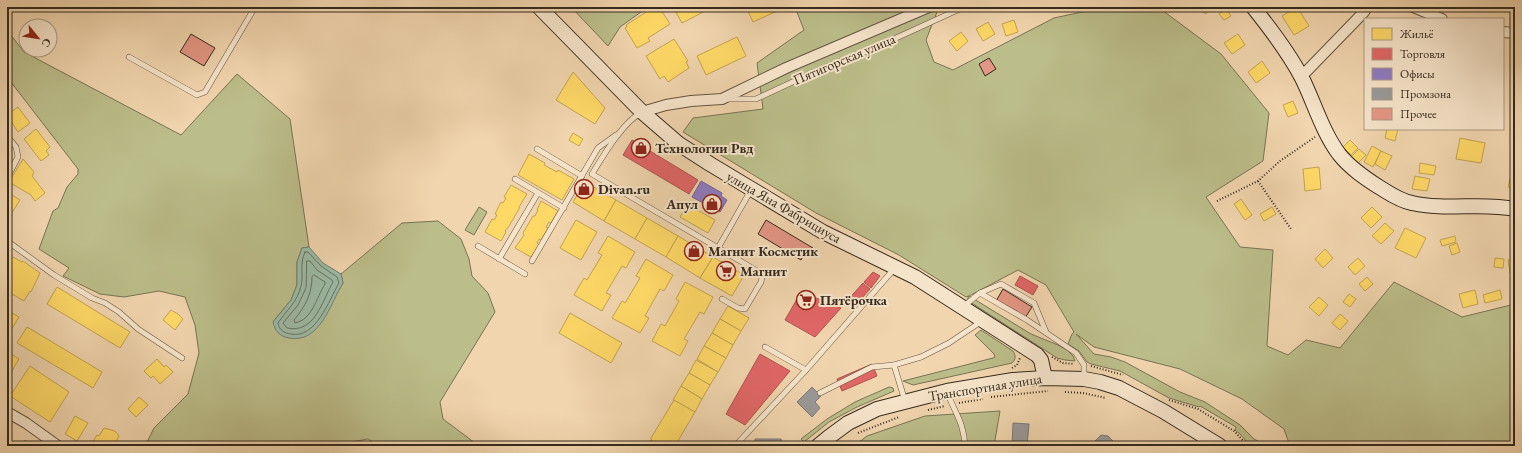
<svg xmlns="http://www.w3.org/2000/svg" width="1522" height="453" viewBox="0 0 1522 453" font-family="'EB Garamond',serif">
	<style>
		.green { fill: #bbbd8a; stroke: #787454 }
		.water { fill: #9cb9a5; stroke: #73806f }
		.homes { fill: #ffd966; stroke: #c2a450 }
		.shops { fill: #e06666; stroke: #ad5450 }
		.offices { fill: #8e7cc3; stroke: #736392 }
		.industry { fill: #999; stroke: #7b7874 }
		.lines { fill: none; stroke-linecap: round; stroke-linejoin: round }
		.shore { stroke: #687262; stroke-width: 1 }
		.building { fill: #e49684; stroke: #352a1e }
		.lane-casing { stroke: #645542; stroke-width: 6 }
		.street-casing { stroke: #645542; stroke-width: 12 }
		.secondary-casing { stroke: #352a1e; stroke-width: 16 }
		.path { stroke: #352a1e; stroke-width: 2; stroke-dasharray: 1 2; stroke-linecap: butt }
		.lane { stroke: #f6e4ca; stroke-width: 5 }
		.street { stroke: #f6e4ca; stroke-width: 10 }
		.secondary { stroke: #f6e4ca; stroke-width: 14 }
		.labels { text-anchor: middle; dominant-baseline: central; stroke-width: 4; stroke-linejoin: round; paint-order: stroke }
		.street-label { font-size: 14px; fill: #352a1e; stroke: #f6e4ca }
		.poi-label { font-size: 14px; font-weight: bold; fill: #352a1e; stroke: #f6e4ca; text-anchor: start }
	</style>
	<rect width="100%" height="100%" fill="#f1d5ae"/>
	<filter id="stains"><feTurbulence type="fractalNoise" baseFrequency=".005" numOctaves="4"/><feColorMatrix values="0 0 0 0 .2 0 0 0 0 .09 0 0 0 0 .02 0 0 0 .5 -.17"/></filter>
	<radialGradient id="worn" r=".72"><stop offset=".6" stop-color="#630" stop-opacity="0"/><stop offset="1" stop-color="#630" stop-opacity=".3"/></radialGradient>
	<g class="green">
		<polygon points="571,7 648,7 620,27 608,46"/>
		<polygon points="795,7 939,7 926,40 934,62 953,70 1054,18 1105,7 1158,7 1221,54 1269,113 1263,161 1206,197 1240,247 1273,250 1267,346 1288,355 1306,340 1340,348 1394,282 1462,317 1515,304 1515,442 1513,446 1290,446 1284,429 1242,399 1180,369 1094,347 1076,334 1094,354 1111,357 1125,362 1180,392 1205,402 1240,425 1254,439 1267,446 1250,446 1240,434 1235,430 1236,427 1200,406 1199,407 1169,398 1120,371 1091,364 1087,362 1079,351 1068,344 1072,334 1074,332 1046,285 1018,270 969,296 1031,334 1058,345 1067,350 1073,356 1075,361 1065,360 1057,358 967,300 969,296 966,297 899,255 816,213 683,132 693,118 763,109 757,63 804,30"/>
		<polygon points="7,30 24,52 181,135 237,74 290,119 309,247 302,248 297,262 297,285 291,300 273,322 336,295 343,283 341,274 402,223 438,221 461,239 469,259 472,276 488,293 495,312 440,402 443,419 479,446 379,446 368,439 327,446 145,446 154,428 188,394 199,353 195,325 185,297 159,291 124,297 100,294 63,276 69,268 39,249 53,211 58,208 67,187 78,174 78,169 7,77"/>
		<polygon points="479,207 487,212 474,235 465,230"/>
		<path d="M981,330L1013,351C1016,356 1016,359 1012,363L913,385L903,381L993,358L995,357L994,354L975,335Z"/>
		<polygon points="889,387 893,388 894,391 857,407 829,422 804,442 801,439 827,419 855,402"/>
		<polygon points="1000,411 994,446 854,446 867,436 925,416"/>
	</g>
	<path class="water" d="M309,247L323,263L341,274L343,283C330,304 320,344 289,338C279,336 275,331 273,322L291,300L297,285V262L302,248Z"/>
	<g class="homes">
		<polygon points="654,7 659,7 670,24 648,38 650,41 637,48 625,28 627,27 626,25"/>
		<polygon points="673,7 713,7 682,23"/>
		<polygon points="746,7 786,7 753,22"/>
		<polygon points="1194,7 1210,7 1206,14"/>
		<polygon points="1297,7 1309,26 1294,35 1282,16"/>
		<polygon points="1489,7 1506,7 1506,12 1488,10"/>
		<polygon points="1226,9 1231,16 1224,20 1219,14"/>
		<polygon points="1014,20 1018,32 1006,36 1002,24"/>
		<polygon points="988,22 995,34 983,41 976,29"/>
		<polygon points="961,32 968,41 957,51 949,41"/>
		<polygon points="1238,34 1245,45 1232,54 1224,43"/>
		<polygon points="737,37 746,56 706,75 697,56"/>
		<polygon points="674,39 688,61 686,62 689,68 668,82 664,76 660,79 646,56"/>
		<polygon points="1262,61 1270,73 1256,83 1248,72"/>
		<polygon points="1515,69 1515,87 1512,86"/>
		<polygon points="573,72 605,108 595,124 556,100"/>
		<polygon points="1293,101 1298,113 1288,117 1283,105"/>
		<polygon points="18,107 30,123 18,132 7,115"/>
		<polygon points="36,129 50,147 46,151 49,155 41,161 24,139"/>
		<polygon points="1387,129 1398,129 1395,141 1385,138"/>
		<polygon points="573,133 583,139 579,146 569,140"/>
		<polygon points="1460,138 1485,143 1481,163 1456,159"/>
		<polygon points="1350,140 1358,148 1351,155 1343,147"/>
		<polygon points="1372,146 1381,151 1373,167 1364,162"/>
		<polygon points="1359,149 1366,155 1358,163 1351,157"/>
		<polygon points="1381,151 1392,156 1385,170 1375,164"/>
		<polygon points="529,154 545,163 544,165 557,172 558,170 574,179 562,200 518,175"/>
		<polygon points="23,159 34,172 32,176 45,193 35,201 31,195 9,182"/>
		<polygon points="1420,163 1436,166 1434,175 1419,173"/>
		<polygon points="1319,167 1321,189 1305,191 1303,169"/>
		<polygon points="1511,175 1515,176 1515,189 1508,187"/>
		<polygon points="1415,176 1430,179 1427,191 1412,189"/>
		<polygon points="585,182 616,200 604,221 573,202"/>
		<polygon points="511,185 527,194 519,207 519,209 509,226 505,231 506,232 501,241 485,232 492,219 494,220 497,215 495,214 501,202 503,203 506,198 504,197"/>
		<polygon points="7,192 20,200 8,219 7,218"/>
		<polygon points="1241,199 1252,215 1245,220 1234,204"/>
		<polygon points="616,200 647,218 635,239 604,221"/>
		<polygon points="541,201 558,211 551,223 549,222 546,227 548,228 541,240 539,239 537,243 539,245 531,257 515,248 524,235 523,233 533,216 535,216 538,210 537,210"/>
		<polygon points="687,204 715,220 708,233 680,217"/>
		<polygon points="1272,207 1276,214 1264,221 1260,214"/>
		<polygon points="1372,207 1382,217 1371,228 1361,218"/>
		<polygon points="647,218 678,236 666,257 635,239"/>
		<polygon points="576,220 597,232 581,260 560,248"/>
		<polygon points="1385,223 1394,231 1381,244 1372,236"/>
		<polygon points="1405,228 1426,238 1416,258 1395,248"/>
		<polygon points="608,236 635,252 626,268 622,266 606,293 611,295 602,311 574,295 584,278 587,280 602,255 598,253"/>
		<polygon points="678,236 713,257 700,278 666,257"/>
		<polygon points="1455,236 1456,242 1442,246 1440,240"/>
		<polygon points="1457,243 1460,252 1452,255 1449,246"/>
		<polygon points="1325,249 1333,258 1323,268 1315,259"/>
		<polygon points="13,257 22,262 23,261 40,273 31,292 30,291 24,301 7,291 7,267"/>
		<polygon points="713,257 744,275 732,296 700,278"/>
		<polygon points="1358,258 1365,266 1355,275 1348,267"/>
		<polygon points="1495,258 1504,259 1503,268 1494,267"/>
		<polygon points="646,259 673,275 664,291 660,289 645,316 649,318 640,333 612,318 622,301 625,303 640,278 636,276"/>
		<polygon points="1515,259 1515,272 1510,273 1508,260"/>
		<polygon points="1367,277 1373,284 1365,291 1359,284"/>
		<polygon points="685,282 713,297 704,314 700,312 684,339 688,341 680,356 652,341 661,324 665,326 679,301 676,299"/>
		<polygon points="57,287 130,332 120,348 47,304"/>
		<polygon points="1475,290 1478,304 1463,308 1459,294"/>
		<polygon points="1500,290 1502,299 1485,303 1483,295"/>
		<polygon points="1349,294 1356,299 1350,307 1343,302"/>
		<polygon points="1319,297 1328,305 1319,316 1309,307"/>
		<polygon points="728,306 749,318 741,331 720,319"/>
		<polygon points="7,310 19,317 10,332 7,330"/>
		<polygon points="171,310 176,313 177,313 183,319 175,330 163,320"/>
		<polygon points="570,313 622,343 611,363 559,333"/>
		<polygon points="1340,314 1348,321 1340,330 1332,323"/>
		<polygon points="720,319 741,331 733,345 712,333"/>
		<polygon points="27,327 102,372 93,388 17,343"/>
		<polygon points="712,333 733,345 726,358 704,346"/>
		<polygon points="704,346 726,358 718,372 697,359"/>
		<polygon points="7,351 19,359 7,379"/>
		<polygon points="157,359 164,367 166,365 173,372 160,384 153,376 151,378 144,371"/>
		<polygon points="696,360 718,372 710,385 689,373"/>
		<polygon points="30,366 69,392 50,422 10,396"/>
		<polygon points="689,373 710,385 702,399 681,386"/>
		<polygon points="681,386 702,399 695,412 673,400"/>
		<polygon points="139,397 148,405 136,417 128,409"/>
		<polygon points="674,400 695,412 675,446 661,446 651,440 651,438"/>
		<polygon points="75,416 88,423 77,441 65,434"/>
		<polygon points="104,428 115,431 119,436 114,445 116,446 94,446 95,444 92,443 97,435 99,436"/>
		<polygon points="25,440 35,446 21,446"/>
		<polygon points="651,440 661,446 647,446"/>
	</g>
	<g class="shops">
		<polygon points="632,140 698,180 689,194 623,155"/>
		<polygon points="873,272 880,276 871,288 864,282"/>
		<polygon points="1020,276 1038,286 1033,295 1015,285"/>
		<polygon points="863,283 870,289 853,308 846,302"/>
		<polygon points="801,292 841,308 815,337 785,320"/>
		<polygon points="760,354 790,371 745,425 726,414"/>
		<polygon points="872,364 877,376 842,391 837,379"/>
	</g>
	<polygon class="offices" points="701,181 722,193 721,196 727,200 720,212 692,197"/>
	<g class="industry">
		<polygon points="812,387 821,396 815,402 820,408 812,417 797,402"/>
		<polygon points="1013,423 1029,424 1027,446 1012,446"/>
		<polygon points="1101,435 1108,436 1113,441 1113,446 1095,446 1095,441"/>
		<polygon points="755,439 781,439 784,446 755,446"/>
	</g>
	<g class="lines">
		<g class="shore">
			<path d="M305,252H308L321,266L337,277L339,283C329,300 316,339 291,334C284,333 279,330 278,323C286,311 298,301 301,286C304,274 299,265 305,252Z"/>
			<path d="M307,261H310L317,270L332,280L333,282C322,301 315,334 287,328L283,323L298,305L306,288Z"/>
			<path d="M314,275L325,282V284C316,298 313,319 295,323L294,320C305,307 312,294 312,277Z"/>
		</g>
	</g>
	<g class="building">
		<polygon points="191,34 215,48 204,66 180,52"/>
		<polygon points="989,58 996,69 985,76 979,64"/>
		<polygon points="766,220 813,248 809,255 805,253 801,260 758,234"/>
		<polygon points="1003,289 1032,307 1025,318 996,301"/>
	</g>
	<g class="lines">
		<defs>
			<g id="lane">
				<polyline points="129,57 197,95 205,92 255,7"/>
				<polyline points="727,99 756,99 814,72 872,49 964,7"/>
				<path d="M641,113C623,122 603,156 592,174L759,272L762,278L761,282L745,309L738,308L722,299"/>
				<polyline points="7,136 16,147 18,157 7,178"/>
				<polyline points="537,149 582,176"/>
				<polyline points="515,179 564,208"/>
				<polyline points="7,241 54,275 92,298 105,303 119,312 138,329 182,358"/>
				<polyline points="478,246 525,274"/>
				<polyline points="718,248 751,190"/>
				<polyline points="499,259 538,193"/>
				<polyline points="532,261 598,148 616,135"/>
				<polyline points="980,293 1001,284 1034,303 1046,332"/>
				<polyline points="964,306 980,293 1027,320 1076,353 1084,365 1084,378"/>
				<polyline points="765,347 806,370"/>
				<polyline points="894,365 905,401"/>
				<path d="M947,392C955,413 964,423 965,446"/>
				<polyline points="820,393 872,367 894,365 921,357 949,343 982,321"/>
				<polyline points="735,446 806,370 894,269"/>
			</g>
			<g id="street">
				<polyline points="1413,7 1442,19"/>
				<polyline points="1503,32 1515,33"/>
				<polyline points="1301,77 1364,12 1367,7"/>
				<polyline points="642,112 666,105 691,101 722,99 786,68 929,7"/>
				<polyline points="7,412 26,423 58,446"/>
			</g>
			<g id="secondary">
				<polyline points="539,7 642,112 679,144 710,164 823,232 915,277 1037,355 1041,360 1045,378"/>
				<path d="M1253,7C1269,27 1290,55 1302,78C1314,102 1322,131 1339,154C1350,168 1365,178 1379,187C1389,193 1400,201 1412,203C1446,211 1481,202 1515,209"/>
				<polyline points="818,446 829,437 848,423 877,409 947,391 1013,380 1045,378 1084,379 1100,382 1119,388 1163,411 1220,446"/>
			</g>
		</defs>
		<use href="#lane" class="lane-casing"/>
		<use href="#street" class="street-casing"/>
		<use href="#secondary" class="secondary-casing"/>
		<g class="path">
			<polyline points="1258,181 1291,229"/>
			<polyline points="1217,201 1258,181 1280,161 1315,137"/>
			<polyline points="1052,357 1063,363 1074,364"/>
			<polyline points="1091,366 1123,375"/>
			<polyline points="1012,368 1017,365 1020,358"/>
			<polyline points="1065,392 1083,393 1106,398"/>
			<polyline points="991,397 1048,391"/>
			<polyline points="1169,400 1198,409 1234,431 1248,446"/>
			<polyline points="959,403 983,399"/>
			<polyline points="928,410 945,406"/>
			<polyline points="858,433 899,417"/>
			<polyline points="1188,442 1191,446"/>
		</g>
		<use href="#lane" class="lane"/>
		<use href="#street" class="street"/>
		<use href="#secondary" class="secondary"/>
	</g>
	<defs>
		<symbol id="shop-ring" viewBox="-11 -11 22 22"><circle r="9.5" fill="#f6e4ca" stroke="#8f2418" stroke-width="1.5"/><path d="M-5-2.5h2.3a2.7 3.5 0 0 1 5.4 0H5L5.5 6h-11ZM-1.5-2.5h3a1.5 2.3 0 0 0-3 0Z" fill="#8f2418"/></symbol>
		<symbol id="supermarket-ring" viewBox="-11 -11 22 22"><circle r="9.5" fill="#f6e4ca" stroke="#8f2418" stroke-width="1.5"/><path d="M-6-5.5h2.5l.6 2H6L4.5 2H-2.5L-4.4-4H-6ZM-1.5 3.2a1.3 1.3 0 1 0 .1 0ZM3 3.2a1.3 1.3 0 1 0 .1 0Z" fill="#8f2418"/></symbol>
	</defs>
	<g fill-rule="evenodd">
		<use href="#shop-ring" x="630" y="137" width="22" height="22"/>
		<use href="#shop-ring" x="573" y="178" width="22" height="22"/>
		<use href="#shop-ring" x="701" y="193" width="22" height="22"/>
		<use href="#shop-ring" x="683" y="240" width="22" height="22"/>
		<use href="#supermarket-ring" x="715" y="260" width="22" height="22"/>
		<use href="#supermarket-ring" x="795" y="289" width="22" height="22"/>
	</g>
	<g class="labels">
		<g class="street-label">
			<text transform="translate(844 59) rotate(-23)">Пятигорская улица</text>
			<text transform="translate(784 207) rotate(30)">улица Яна Фабрициуса</text>
			<text transform="translate(985 387) rotate(-9)">Транспортная улица</text>
		</g>
		<g class="poi-label">
			<text x="655" y="148">Технологии Рвд</text>
			<text x="598" y="189">Divan.ru</text>
			<text x="698" y="204" text-anchor="end">Апул</text>
			<text x="708" y="251">Магнит Косметик</text>
			<text x="740" y="271">Магнит</text>
			<text x="820" y="300">Пятёрочка</text>
		</g>
	</g>
	<rect width="1522" height="453" fill="none" stroke="#f1d5ae" stroke-width="24"/>
	<rect x="8" y="8" width="1506" height="437" fill="none" stroke="#352a1e" stroke-width="2"/>
	<rect x="12" y="12" width="1498" height="429" fill="none" stroke="#352a1e"/>
	<rect x="1364" y="18" width="140" height="112" fill="#f6e4ca" stroke="#a99a85"/>
	<rect x="1372" y="28" width="20" height="12" fill="#ffd966" stroke="#a99a85"/>
	<text x="1400" y="38" font-size="12" fill="#352a1e">Жильё</text>
	<rect x="1372" y="48" width="20" height="12" fill="#e06666" stroke="#a99a85"/>
	<text x="1400" y="58" font-size="12" fill="#352a1e">Торговля</text>
	<rect x="1372" y="68" width="20" height="12" fill="#8e7cc3" stroke="#a99a85"/>
	<text x="1400" y="78" font-size="12" fill="#352a1e">Офисы</text>
	<rect x="1372" y="88" width="20" height="12" fill="#999999" stroke="#a99a85"/>
	<text x="1400" y="98" font-size="12" fill="#352a1e">Промзона</text>
	<rect x="1372" y="108" width="20" height="12" fill="#e49684" stroke="#a99a85"/>
	<text x="1400" y="118" font-size="12" fill="#352a1e">Прочее</text>
	<g transform="translate(38 38) rotate(120)"><circle r="19" fill="#f6e4ca" stroke="#a99a85"/>
	<path d="M0-3L7 15L0 10L-7 15Z" fill="#8f2418"/>
	<text y="-6" font-size="11" font-weight="bold" text-anchor="middle" fill="#352a1e">С</text>
	</g>
	<rect width="100%" height="100%" filter="url(#stains)"/>
	<rect width="100%" height="100%" fill="url(#worn)"/>
</svg>
